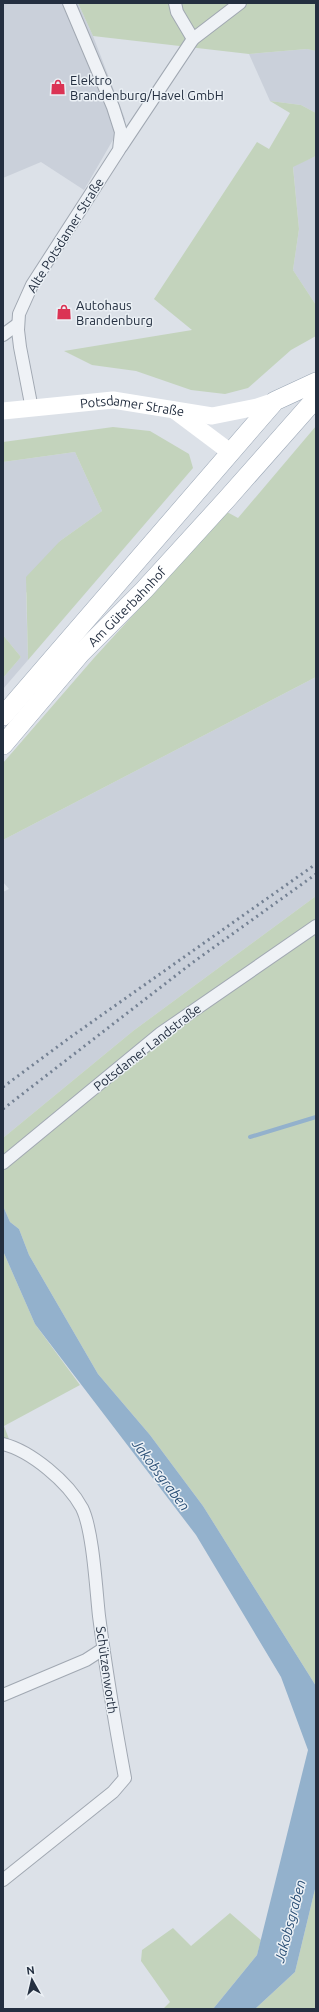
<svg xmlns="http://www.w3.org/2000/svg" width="319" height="2012" viewBox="0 0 319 2012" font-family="Ubuntu,sans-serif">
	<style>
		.built { fill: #cad0da }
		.green { fill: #c3d3bc }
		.water { fill: #93b1cc }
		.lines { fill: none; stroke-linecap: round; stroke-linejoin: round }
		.stream { stroke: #93b1cc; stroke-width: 4 }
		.street-casing { stroke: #a1a8b2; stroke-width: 14 }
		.primary-casing { stroke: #9aa6b5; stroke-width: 20 }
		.street { stroke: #eff2f6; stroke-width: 12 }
		.secondary { stroke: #fff; stroke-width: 17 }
		.primary { stroke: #fff; stroke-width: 19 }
		.rail { stroke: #748193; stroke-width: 3; stroke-dasharray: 2 4; stroke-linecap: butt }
		.labels { text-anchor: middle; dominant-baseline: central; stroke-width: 3; stroke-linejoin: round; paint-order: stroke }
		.poi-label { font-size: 13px; fill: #242f40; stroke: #ebf0f5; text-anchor: start }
		.street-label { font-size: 13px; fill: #242f40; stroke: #ebf0f5 }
		.water-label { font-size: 14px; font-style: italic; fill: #2b5077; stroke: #ebf0f5 }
	</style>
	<rect width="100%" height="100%" fill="#dce1e8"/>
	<g class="built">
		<polygon points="3,3 78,3 93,36 125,119 84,190 41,162 3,178"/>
		<polygon points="307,49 316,51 316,113 301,105 270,101 249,54"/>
		<polygon points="316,156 316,305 293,270 299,229 293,166"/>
		<polygon points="75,452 102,511 60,541 26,593 28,660 3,689 3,678 21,657 3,635 3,462"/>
		<polygon points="316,677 316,896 133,1031 3,1138 3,892 9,889 3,882 3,840"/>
	</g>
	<g class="green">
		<polygon points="78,3 316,3 316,51 307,49 249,54 93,36"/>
		<polygon points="270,101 301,105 316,113 316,156 293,167 299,229 293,270 316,305 316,336 291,350 248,388 225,394 191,390 136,371 92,365 64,351 192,330 154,299 257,142 269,149 290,113"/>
		<polygon points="316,426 316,677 3,840 3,763 94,658 227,512 238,518"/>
		<polygon points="113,427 150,431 189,454 193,468 28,660 26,577 60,541 102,511 75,452 3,462 3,442"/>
		<polygon points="3,635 21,657 3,678"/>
		<polygon points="316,896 316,1686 203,1506 150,1435 98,1374 29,1255 19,1229 10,1222 3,1206 3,1138 133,1031"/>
		<polygon points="3,1251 35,1324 80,1385 4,1426 9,1439 3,1438"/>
		<polygon points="316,1885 316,2009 255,2009 295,1972"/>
		<polygon points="230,1913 261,1940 257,1955 213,2009 163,2009 170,2002 141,1961 142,1950 173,1928 191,1946"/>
	</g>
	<polygon class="water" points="3,1206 10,1222 19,1229 29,1255 98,1374 150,1435 203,1506 316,1686 316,1885 295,1972 255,2009 213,2009 257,1955 308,1750 281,1677 196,1535 35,1324 3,1251"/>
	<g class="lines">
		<polyline class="stream" points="250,1137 316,1117"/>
		<defs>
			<g id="street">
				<polyline points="175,3 177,12 193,39"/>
				<polyline points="121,147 193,39 240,3"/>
				<polyline points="3,335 18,324"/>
				<polyline points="32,409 20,347 18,330 19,314 32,285 119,150 121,132 113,107 69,3"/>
				<polyline points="3,1163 161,1033 316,926"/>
				<path d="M3,1444C31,1451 68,1482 82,1508C93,1530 96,1589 99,1616C106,1670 115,1724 125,1778L113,1792L3,1880"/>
				<polyline points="3,1695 86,1660 103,1649"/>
			</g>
			<g id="primary">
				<polyline points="3,716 275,401 316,382"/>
				<path id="s2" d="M3,745L80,654L144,590L226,500L316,398"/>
			</g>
		</defs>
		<use href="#street" class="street-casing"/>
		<use href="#primary" class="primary-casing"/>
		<use href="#street" class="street"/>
		<g class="secondary">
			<polyline points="174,410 230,452"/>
			<path id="s1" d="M3,411L113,400L212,416L257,407L275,401"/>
		</g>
		<use href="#primary" class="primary"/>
		<g class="rail">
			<polyline points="3,1087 72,1036 316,864"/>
			<polyline points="3,1109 192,963 316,874"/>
		</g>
	</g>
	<defs>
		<symbol id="shop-bare" viewBox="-9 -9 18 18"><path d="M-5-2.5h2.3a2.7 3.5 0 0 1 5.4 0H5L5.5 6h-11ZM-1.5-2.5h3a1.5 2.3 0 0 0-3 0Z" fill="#db3354" stroke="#ebf0f5" stroke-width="2.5" paint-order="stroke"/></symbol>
	</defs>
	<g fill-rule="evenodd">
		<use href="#shop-bare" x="47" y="76" width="22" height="22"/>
		<use href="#shop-bare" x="53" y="301" width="22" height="22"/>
	</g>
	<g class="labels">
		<g class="poi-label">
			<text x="70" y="80">Elektro<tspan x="70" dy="15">Brandenburg/Havel GmbH</tspan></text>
			<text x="76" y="305">Autohaus<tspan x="76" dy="15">Brandenburg</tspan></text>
		</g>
		<g class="street-label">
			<text transform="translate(65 235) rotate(-58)">Alte Potsdamer Straße</text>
			<text stroke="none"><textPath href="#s1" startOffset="130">Potsdamer Straße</textPath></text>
			<text stroke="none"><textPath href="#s2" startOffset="186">Am Güterbahnhof</textPath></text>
			<text transform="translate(147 1047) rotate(-38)">Potsdamer Landstraße</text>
			<text transform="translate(107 1670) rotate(82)">Schützenworth</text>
		</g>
		<g class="water-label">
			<text transform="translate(161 1475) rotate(53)">Jakobsgraben</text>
			<text transform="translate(290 1921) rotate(-75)">Jakobsgraben</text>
		</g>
	</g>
	<rect width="319" height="2012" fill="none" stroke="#242f40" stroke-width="8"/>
	<g transform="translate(32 1980) rotate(352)" stroke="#ebf0f5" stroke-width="3" paint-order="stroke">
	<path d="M0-3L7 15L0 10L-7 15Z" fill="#242f40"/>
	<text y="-6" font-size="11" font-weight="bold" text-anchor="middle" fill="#242f40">N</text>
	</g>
</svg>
